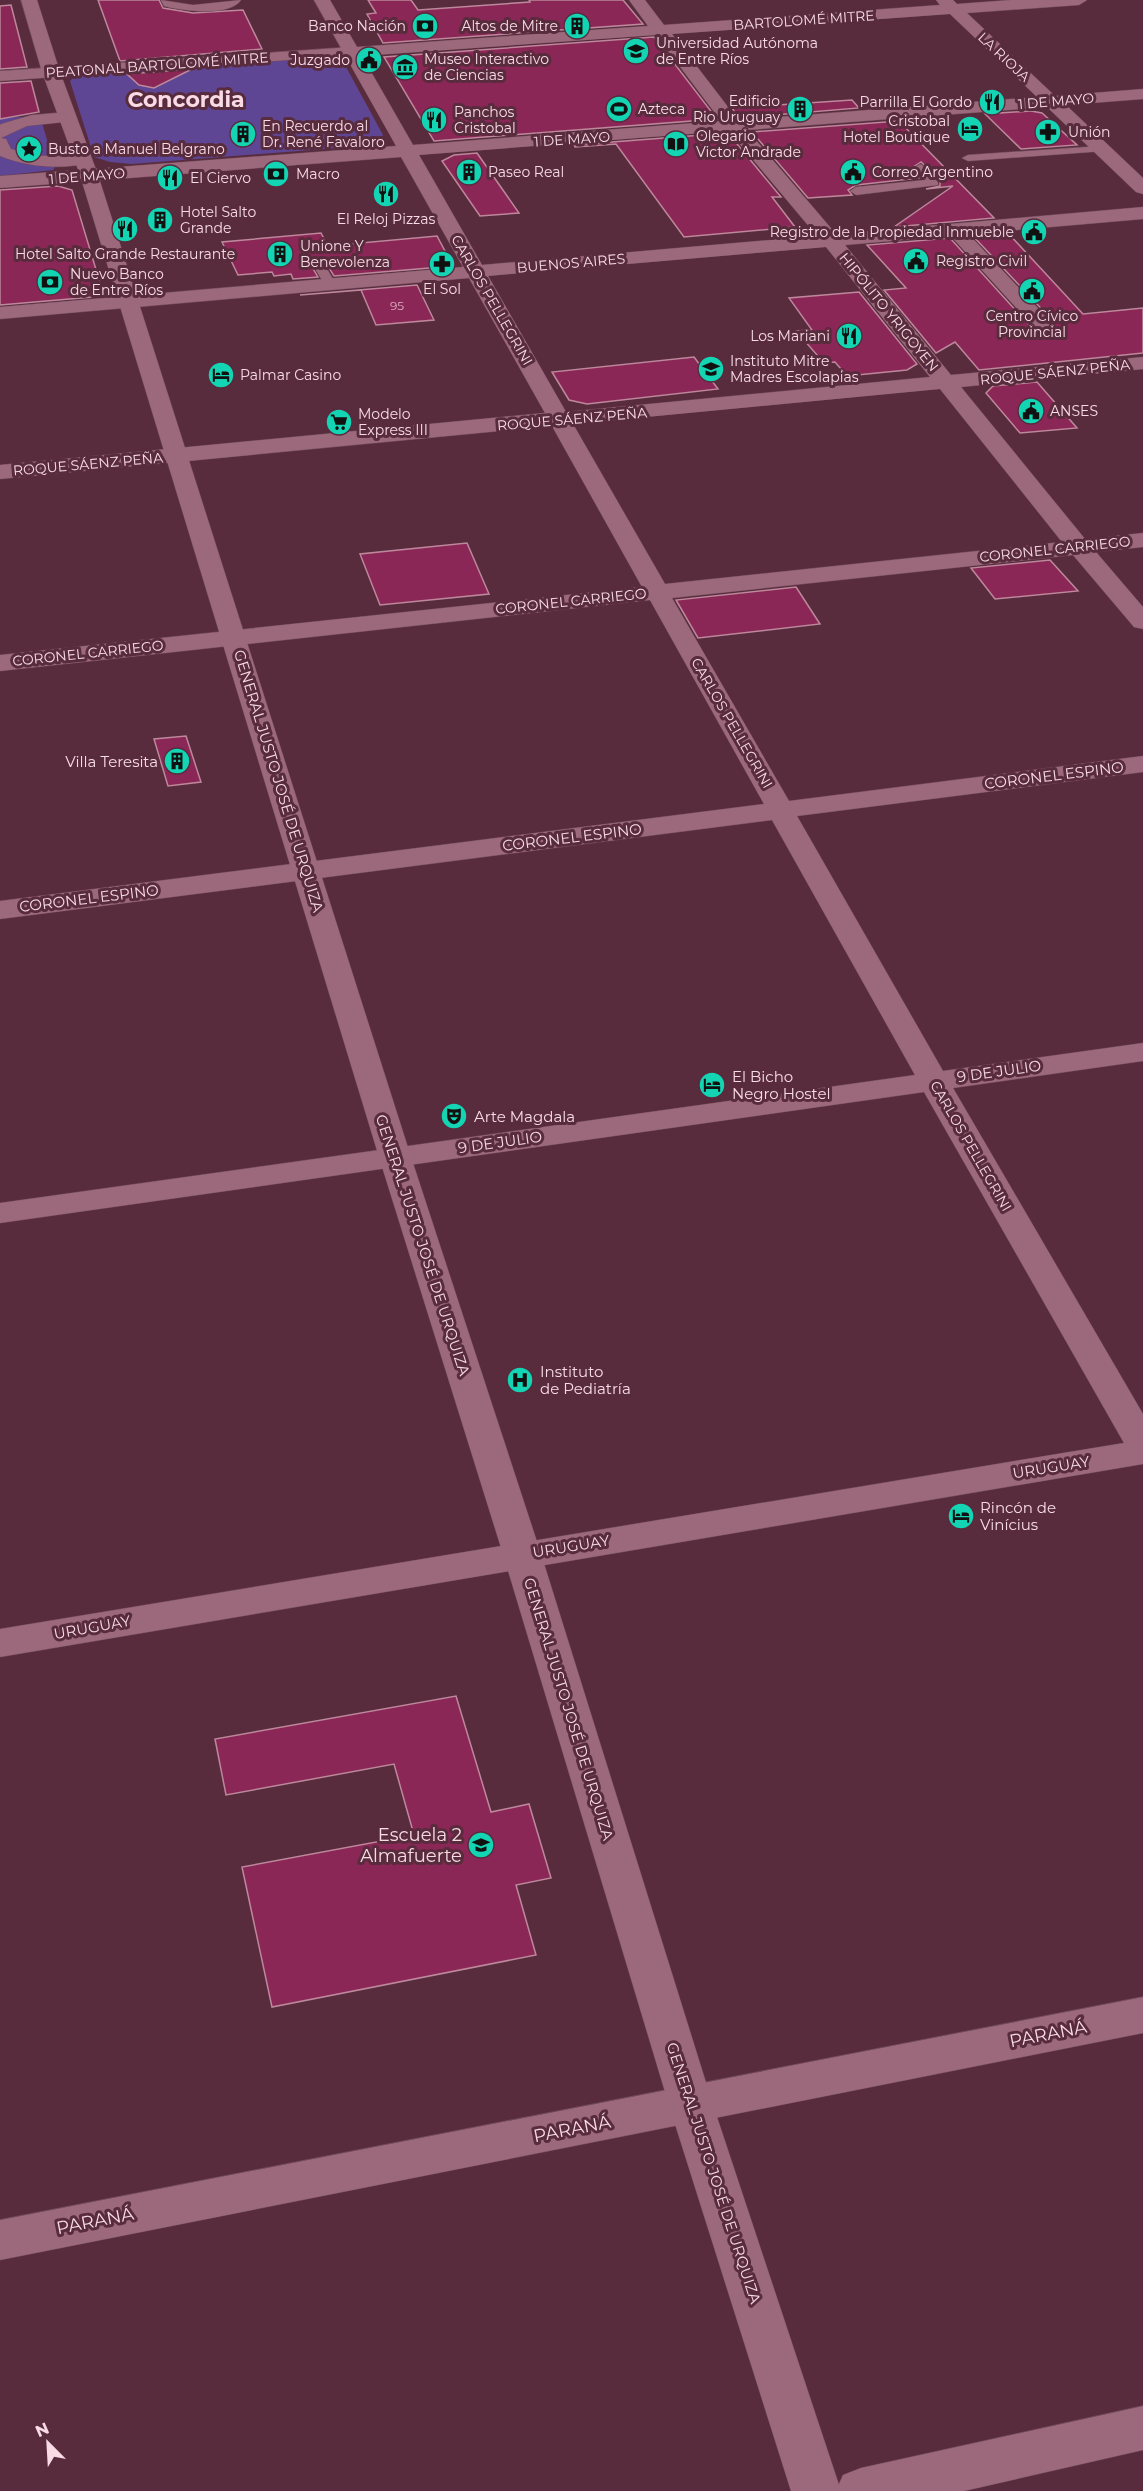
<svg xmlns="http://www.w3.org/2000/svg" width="1143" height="2491" viewBox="0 0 1143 2491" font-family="Montserrat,sans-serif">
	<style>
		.green { fill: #5f4694 }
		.building { fill: #8b2756; stroke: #bd889b; stroke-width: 1.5 }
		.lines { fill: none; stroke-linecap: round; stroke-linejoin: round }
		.service-casing { stroke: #704a5a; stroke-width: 1 }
		.pedestrian-casing { stroke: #704a5a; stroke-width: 1 }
		.minor-casing { stroke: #704a5a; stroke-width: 1 }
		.tertiary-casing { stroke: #704a5a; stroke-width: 1 }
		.service { fill: #9c697c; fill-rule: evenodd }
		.pedestrian { fill: #9c697c; fill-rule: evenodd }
		.minor { fill: #9c697c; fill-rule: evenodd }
		.tertiary { fill: #9c697c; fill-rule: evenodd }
		.labels { text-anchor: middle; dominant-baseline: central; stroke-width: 6; stroke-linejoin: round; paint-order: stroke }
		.number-label { font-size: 12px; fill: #ddaec0 }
		.far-street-label { font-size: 14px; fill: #f8dbe4; stroke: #582b3d }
		.far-poi-label { font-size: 14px; fill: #f8dbe4; stroke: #582b3d; text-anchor: start }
		.poi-label { font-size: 15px; fill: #f8dbe4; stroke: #582b3d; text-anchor: start }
		.street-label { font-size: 15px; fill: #f8dbe4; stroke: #582b3d }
		.near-poi-label { font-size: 18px; fill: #f8dbe4; stroke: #582b3d; text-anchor: end }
		.near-street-label { font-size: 18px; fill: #f8dbe4; stroke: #582b3d }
		.far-town-label { font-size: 22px; font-weight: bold; fill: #f8dbe4; stroke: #582b3d }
	</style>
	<rect width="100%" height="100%" fill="#582b3d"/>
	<g class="green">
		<polygon points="313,58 331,60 345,65 383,135 379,141 363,146 132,164 110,162 94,157 70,81 74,77 85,75"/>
		<polygon points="40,116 55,167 53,170 0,176 0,118"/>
	</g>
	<g class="building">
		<polygon points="98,0 159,0 163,8 193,13 243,10 262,49 120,61"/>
		<polygon points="368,0 411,0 418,10 530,2 529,0 623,0 643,24 383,43 367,14 376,13"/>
		<polygon points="11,5 27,67 0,69 0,6"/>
		<polygon points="654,37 717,119 434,141 384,57"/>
		<polygon points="192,69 154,88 139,85 127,74"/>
		<polygon points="31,81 39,112 0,119 0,83"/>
		<polygon points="852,100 859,108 739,118 732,108"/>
		<polygon points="1031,111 1042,113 1077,145 1021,149 985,114"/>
		<polygon points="899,121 994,218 894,227 953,186 926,189 940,186 940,179 921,162 912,168 920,178 856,185 848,190 852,195 808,198 752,132"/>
		<polygon points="728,133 781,197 772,197 795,227 684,237 616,144 575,147 574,145"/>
		<polygon points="477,153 519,213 480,216 442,161 454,155"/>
		<polygon points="58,186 72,190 104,296 0,305 0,190"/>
		<polygon points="321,233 328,246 437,236 453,266 334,276 326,263 321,261 312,267 318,277 293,279 291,274 274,276 272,272 238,275 222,242"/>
		<polygon points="1008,233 1083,314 1143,308 1143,353 979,370 955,342 936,353 884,290 906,288 867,245 950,238 1030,326 1034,338 1049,338 1054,328 1051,319 973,236"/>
		<polygon points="417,285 434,320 376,325 361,290 300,295"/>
		<polygon points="859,292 917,364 907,370 847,376 835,362 824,363 796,331 812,330 789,298"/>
		<polygon points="694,357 718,389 587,404 569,400 552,372"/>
		<polygon points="1037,382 1077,428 1020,433 986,393 993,386"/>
		<polygon points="467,543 489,594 380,605 360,554"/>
		<polygon points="1050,560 1078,591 995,599 971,568"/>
		<polygon points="796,587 820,624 698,638 676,600"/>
		<polygon points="186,736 201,782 168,786 154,739"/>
		<polygon points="456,1696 491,1812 529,1804 551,1878 516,1885 536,1955 272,2007 242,1867 414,1835 394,1764 226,1795 215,1739"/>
	</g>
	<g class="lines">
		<defs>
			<g id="service">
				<path d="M161,0L193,5L241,0C230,17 182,11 164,6Z"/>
				<polygon points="1101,146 1107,149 1105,151 968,161 962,158 968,155"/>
				<polygon points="920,164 924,166 938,179 938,185 856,195 850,191 856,187 925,180 914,168"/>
				<polygon points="320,263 324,264 336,284 334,287 330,288 326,287 314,267"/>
			</g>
			<g id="pedestrian">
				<polygon points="351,47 357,49 359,52 357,55 0,81 0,71"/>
				<path d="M68,112L74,113L76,117L74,121L27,126L1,138L6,139L11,149L38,156L83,154L89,155L92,159L89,163C60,170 28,167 0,156V125L1,124L32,115Z"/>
				<path d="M955,224L961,226L1049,320C1053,326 1053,330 1049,336H1035L1032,325L949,234L946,230L949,226Z"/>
			</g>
			<g id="minor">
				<path d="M314,0H330L357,47L648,26L629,0H645L664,25L940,5L936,0H953L957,4L1011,0H1087L1079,5L967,13L1055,96L1143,89V99L1066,105L1143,178V194L1136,192L1047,107L747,130L836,234L1143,207V219L845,245L951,375L1143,357V369L961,387L1085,539L1143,533V547L1096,552L1143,607V629L1134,627L1073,555L672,598L789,801L1143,756V772L797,816L943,1071L1143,1043V1061L953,1088L1143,1414V1464L0,1657V1629L1124,1443L924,1092L0,1223V1203L915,1075L772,820L0,919V901L764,804L650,600L0,671V655L642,587L552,426L0,479V465L545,413L469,278L0,319V307L463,267L401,157L0,188V176L396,146ZM950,14L1037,97L738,120L672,34ZM656,35L721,121L413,145L362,56ZM729,131L817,236L482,265L419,155ZM826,247L930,377L566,412L488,276ZM940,389L1062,542L665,584L573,424Z"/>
				<polygon points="1143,1997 1143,2033 0,2260 0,2220"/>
				<polygon points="1143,2406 1143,2450 964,2491 836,2491 843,2475 861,2468"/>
			</g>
			<polygon id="tertiary" points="21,0 37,0 60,72 98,175 411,1157 541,1554 713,2105 841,2491 791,2491 669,2105 503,1554 379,1157 80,175 42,72"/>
		</defs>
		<use href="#service" class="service-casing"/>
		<use href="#pedestrian" class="pedestrian-casing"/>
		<use href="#minor" class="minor-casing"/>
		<use href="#tertiary" class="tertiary-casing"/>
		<use href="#service" class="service"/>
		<use href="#pedestrian" class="pedestrian"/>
		<use href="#minor" class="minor"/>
		<use href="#tertiary" class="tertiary"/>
	</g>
	<defs>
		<symbol id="bank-disc" viewBox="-11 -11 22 22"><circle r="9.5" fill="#13d5b3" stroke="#582b3d"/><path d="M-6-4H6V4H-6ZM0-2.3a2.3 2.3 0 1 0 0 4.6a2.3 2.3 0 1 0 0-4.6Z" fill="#111"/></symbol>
		<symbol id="building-disc" viewBox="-11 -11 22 22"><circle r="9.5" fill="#13d5b3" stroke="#582b3d"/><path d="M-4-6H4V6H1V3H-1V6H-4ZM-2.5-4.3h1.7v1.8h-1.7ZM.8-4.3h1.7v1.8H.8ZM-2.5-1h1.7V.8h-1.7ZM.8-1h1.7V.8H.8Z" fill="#111"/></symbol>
		<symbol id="university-disc" viewBox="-11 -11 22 22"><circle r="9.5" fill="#13d5b3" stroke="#582b3d"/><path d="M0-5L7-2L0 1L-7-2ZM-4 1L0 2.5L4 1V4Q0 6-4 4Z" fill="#111"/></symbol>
		<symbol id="civic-disc" viewBox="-11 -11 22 22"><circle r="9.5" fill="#13d5b3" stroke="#582b3d"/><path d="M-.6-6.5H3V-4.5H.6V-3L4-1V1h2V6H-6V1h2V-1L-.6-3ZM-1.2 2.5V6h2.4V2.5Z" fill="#111"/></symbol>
		<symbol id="museum-disc" viewBox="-11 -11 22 22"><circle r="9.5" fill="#13d5b3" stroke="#582b3d"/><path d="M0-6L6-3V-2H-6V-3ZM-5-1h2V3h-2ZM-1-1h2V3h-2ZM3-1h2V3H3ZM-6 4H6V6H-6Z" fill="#111"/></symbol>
		<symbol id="restaurant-disc" viewBox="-11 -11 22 22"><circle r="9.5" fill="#13d5b3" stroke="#582b3d"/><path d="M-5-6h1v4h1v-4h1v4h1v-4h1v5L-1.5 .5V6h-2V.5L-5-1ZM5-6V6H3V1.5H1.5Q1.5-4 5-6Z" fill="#111"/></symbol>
		<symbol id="stadium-disc" viewBox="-11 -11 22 22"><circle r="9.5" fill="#13d5b3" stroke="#582b3d"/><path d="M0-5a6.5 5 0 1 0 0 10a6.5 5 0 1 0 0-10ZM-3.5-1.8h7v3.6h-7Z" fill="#111"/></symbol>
		<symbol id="hotel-disc" viewBox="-11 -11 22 22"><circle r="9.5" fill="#13d5b3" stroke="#582b3d"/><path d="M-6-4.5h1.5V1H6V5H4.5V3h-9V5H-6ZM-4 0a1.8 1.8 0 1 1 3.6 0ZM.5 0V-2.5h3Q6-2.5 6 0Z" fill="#111"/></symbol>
		<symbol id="pharmacy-disc" viewBox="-11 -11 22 22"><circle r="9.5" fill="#13d5b3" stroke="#582b3d"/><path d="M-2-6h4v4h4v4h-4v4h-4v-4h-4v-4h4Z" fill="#111"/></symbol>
		<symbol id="library-disc" viewBox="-11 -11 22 22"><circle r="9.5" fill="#13d5b3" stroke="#582b3d"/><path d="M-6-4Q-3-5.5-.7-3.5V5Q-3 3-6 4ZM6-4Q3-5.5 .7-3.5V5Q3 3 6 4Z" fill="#111"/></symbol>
		<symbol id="sight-disc" viewBox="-11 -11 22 22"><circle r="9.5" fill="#13d5b3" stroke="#582b3d"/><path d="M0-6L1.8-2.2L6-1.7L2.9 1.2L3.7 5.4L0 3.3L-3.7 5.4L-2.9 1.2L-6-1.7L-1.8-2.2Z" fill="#111"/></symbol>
		<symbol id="school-disc" viewBox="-11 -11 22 22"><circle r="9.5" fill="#13d5b3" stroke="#582b3d"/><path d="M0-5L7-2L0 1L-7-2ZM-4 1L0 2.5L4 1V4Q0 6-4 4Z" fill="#111"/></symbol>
		<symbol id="supermarket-disc" viewBox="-11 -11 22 22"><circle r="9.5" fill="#13d5b3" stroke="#582b3d"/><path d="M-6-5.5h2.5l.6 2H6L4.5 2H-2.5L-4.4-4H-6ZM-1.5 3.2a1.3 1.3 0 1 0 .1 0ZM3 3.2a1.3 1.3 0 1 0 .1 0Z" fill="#111"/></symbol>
		<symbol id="theatre-disc" viewBox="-11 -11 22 22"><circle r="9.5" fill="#13d5b3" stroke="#582b3d"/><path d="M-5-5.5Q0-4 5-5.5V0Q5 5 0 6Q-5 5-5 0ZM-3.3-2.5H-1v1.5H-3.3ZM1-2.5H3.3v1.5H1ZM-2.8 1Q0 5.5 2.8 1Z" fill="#111"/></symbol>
		<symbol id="hospital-disc" viewBox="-11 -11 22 22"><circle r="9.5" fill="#13d5b3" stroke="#582b3d"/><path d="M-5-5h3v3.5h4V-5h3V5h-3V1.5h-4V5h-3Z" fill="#111"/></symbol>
	</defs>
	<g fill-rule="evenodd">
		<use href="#bank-disc" x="410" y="11" width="30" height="30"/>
		<use href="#building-disc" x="562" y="11" width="30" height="30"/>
		<use href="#university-disc" x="621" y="36" width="30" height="30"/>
		<use href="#civic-disc" x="354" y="45" width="30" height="30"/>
		<use href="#museum-disc" x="390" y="52" width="30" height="30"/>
		<use href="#restaurant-disc" x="977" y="87" width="30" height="30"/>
		<use href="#stadium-disc" x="604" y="94" width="30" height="30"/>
		<use href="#building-disc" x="785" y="94" width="30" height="30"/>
		<use href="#restaurant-disc" x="419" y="105" width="30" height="30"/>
		<use href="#hotel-disc" x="955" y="114" width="30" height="30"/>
		<use href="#pharmacy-disc" x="1033" y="117" width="30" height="30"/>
		<use href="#building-disc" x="228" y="119" width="30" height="30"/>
		<use href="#library-disc" x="661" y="129" width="30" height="30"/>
		<use href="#sight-disc" x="14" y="134" width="30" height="30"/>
		<use href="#building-disc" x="454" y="157" width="30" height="30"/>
		<use href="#civic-disc" x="838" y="157" width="30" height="30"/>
		<use href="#bank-disc" x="261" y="159" width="30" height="30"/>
		<use href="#restaurant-disc" x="155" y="163" width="30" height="30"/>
		<use href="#restaurant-disc" x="371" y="179" width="30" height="30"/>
		<use href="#building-disc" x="145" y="205" width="30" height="30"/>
		<use href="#restaurant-disc" x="110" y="214" width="30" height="30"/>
		<use href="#civic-disc" x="1019" y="217" width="30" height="30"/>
		<use href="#building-disc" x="265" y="239" width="30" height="30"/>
		<use href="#civic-disc" x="901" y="246" width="30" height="30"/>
		<use href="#pharmacy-disc" x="427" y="249" width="30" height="30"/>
		<use href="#bank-disc" x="35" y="267" width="30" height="30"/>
		<use href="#civic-disc" x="1017" y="276" width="30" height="30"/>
		<use href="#restaurant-disc" x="834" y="321" width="30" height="30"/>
		<use href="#school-disc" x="696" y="354" width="30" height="30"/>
		<use href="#hotel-disc" x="206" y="360" width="30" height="30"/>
		<use href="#civic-disc" x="1016" y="396" width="30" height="30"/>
		<use href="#supermarket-disc" x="324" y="407" width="30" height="30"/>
		<use href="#building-disc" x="162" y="746" width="30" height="30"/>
		<use href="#hotel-disc" x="697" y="1070" width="30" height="30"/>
		<use href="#theatre-disc" x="439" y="1101" width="30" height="30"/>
		<use href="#hospital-disc" x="505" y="1365" width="30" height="30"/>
		<use href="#hotel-disc" x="946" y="1501" width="30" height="30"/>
		<use href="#school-disc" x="466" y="1830" width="30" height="30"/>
	</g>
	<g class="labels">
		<g class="number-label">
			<text x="397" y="305">95</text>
		</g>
		<g class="far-street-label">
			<text transform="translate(804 20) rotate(-4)">BARTOLOMÉ MITRE</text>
			<text transform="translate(1004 57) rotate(43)">LA RIOJA</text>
			<text transform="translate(157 65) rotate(-4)">PEATONAL BARTOLOMÉ MITRE</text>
			<text transform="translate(1056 101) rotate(-5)">1 DE MAYO</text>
			<text transform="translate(572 139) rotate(-4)">1 DE MAYO</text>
			<text transform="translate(87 176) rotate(-5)">1 DE MAYO</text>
			<text transform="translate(571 263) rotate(-5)">BUENOS AIRES</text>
			<text transform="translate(492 300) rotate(60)">CARLOS PELLEGRINI</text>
			<text transform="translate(889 312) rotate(51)">HIPÓLITO YRIGOYEN</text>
			<text transform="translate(1055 372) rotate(-6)">ROQUE SÁENZ PEÑA</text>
			<text transform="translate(572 419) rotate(-5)">ROQUE SÁENZ PEÑA</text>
			<text transform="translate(88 464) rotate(-5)">ROQUE SÁENZ PEÑA</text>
			<text transform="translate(1055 549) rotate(-6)">CORONEL CARRIEGO</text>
			<text transform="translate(571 601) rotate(-6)">CORONEL CARRIEGO</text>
			<text transform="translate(88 653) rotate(-6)">CORONEL CARRIEGO</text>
			<text transform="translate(732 723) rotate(60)">CARLOS PELLEGRINI</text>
			<text transform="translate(971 1146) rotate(60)">CARLOS PELLEGRINI</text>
		</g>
		<g class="far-poi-label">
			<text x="406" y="26" text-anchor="end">Banco Nación</text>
			<text x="558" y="26" text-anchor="end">Altos de Mitre</text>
			<text x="656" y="43">Universidad Autónoma<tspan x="656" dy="16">de Entre Ríos</tspan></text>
			<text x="424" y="59">Museo Interactivo<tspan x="424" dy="16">de Ciencias</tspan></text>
			<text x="350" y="60" text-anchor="end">Juzgado</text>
			<text x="780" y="101" text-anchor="end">Edificio<tspan x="780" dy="16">Rio Uruguay</tspan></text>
			<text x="972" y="102" text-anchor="end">Parrilla El Gordo</text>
			<text x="638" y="109">Azteca</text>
			<text x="454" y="112">Panchos<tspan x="454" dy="16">Cristobal</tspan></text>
			<text x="950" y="121" text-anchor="end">Cristobal<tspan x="950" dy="16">Hotel Boutique</tspan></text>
			<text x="262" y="126">En Recuerdo al<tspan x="262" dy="16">Dr. René Favaloro</tspan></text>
			<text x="1068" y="132">Unión</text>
			<text x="696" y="136">Olegario<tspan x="696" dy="16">Victor Andrade</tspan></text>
			<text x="48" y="149">Busto a Manuel Belgrano</text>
			<text x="488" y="172">Paseo Real</text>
			<text x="872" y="172">Correo Argentino</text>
			<text x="296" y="174">Macro</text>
			<text x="190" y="178">El Ciervo</text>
			<text x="180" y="212">Hotel Salto<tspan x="180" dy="16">Grande</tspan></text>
			<text x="386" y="219" text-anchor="middle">El Reloj Pizzas</text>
			<text x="1014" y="232" text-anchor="end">Registro de la Propiedad Inmueble</text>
			<text x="300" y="246">Unione Y<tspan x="300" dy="16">Benevolenza</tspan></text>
			<text x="125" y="254" text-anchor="middle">Hotel Salto Grande Restaurante</text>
			<text x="936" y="261">Registro Civil</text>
			<text x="70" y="274">Nuevo Banco<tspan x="70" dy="16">de Entre Ríos</tspan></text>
			<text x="442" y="289" text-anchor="middle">El Sol</text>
			<text x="1032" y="316" text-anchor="middle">Centro Cívico<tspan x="1032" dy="16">Provincial</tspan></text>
			<text x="830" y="336" text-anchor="end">Los Mariani</text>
			<text x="730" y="361">Instituto Mitre<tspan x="730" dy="16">Madres Escolapias</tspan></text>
			<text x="240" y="375">Palmar Casino</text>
			<text x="1050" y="411">ANSES</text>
			<text x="358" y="414">Modelo<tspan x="358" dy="16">Express III</tspan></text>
		</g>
		<g class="poi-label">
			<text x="158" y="761" text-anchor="end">Villa Teresita</text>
			<text x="732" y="1076">El Bicho<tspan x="732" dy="17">Negro Hostel</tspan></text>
			<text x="474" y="1116">Arte Magdala</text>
			<text x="540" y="1371">Instituto<tspan x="540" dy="17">de Pediatría</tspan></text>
			<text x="980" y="1507">Rincón de<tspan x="980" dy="17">Vinícius</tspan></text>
		</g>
		<g class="street-label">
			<text transform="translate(1054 775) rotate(-7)">CORONEL ESPINO</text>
			<text transform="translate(279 781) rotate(73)">GENERAL JUSTO JOSÉ DE URQUIZA</text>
			<text transform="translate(572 837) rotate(-7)">CORONEL ESPINO</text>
			<text transform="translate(89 898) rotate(-7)">CORONEL ESPINO</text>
			<text transform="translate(999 1071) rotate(-8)">9 DE JULIO</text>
			<text transform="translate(500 1142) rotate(-8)">9 DE JULIO</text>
			<text transform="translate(423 1245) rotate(72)">GENERAL JUSTO JOSÉ DE URQUIZA</text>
			<text transform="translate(1051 1467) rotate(-9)">URUGUAY</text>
			<text transform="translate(571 1546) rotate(-9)">URUGUAY</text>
			<text transform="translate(92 1627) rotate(-10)">URUGUAY</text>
			<text transform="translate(569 1709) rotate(73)">GENERAL JUSTO JOSÉ DE URQUIZA</text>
			<text transform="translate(714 2173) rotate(72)">GENERAL JUSTO JOSÉ DE URQUIZA</text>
		</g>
		<g class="near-poi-label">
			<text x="462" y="1835">Escuela 2<tspan x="462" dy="21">Almafuerte</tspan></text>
		</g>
		<g class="near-street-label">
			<text transform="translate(1048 2034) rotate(-11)">PARANÁ</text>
			<text transform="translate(572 2129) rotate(-11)">PARANÁ</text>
			<text transform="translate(95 2221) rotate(-11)">PARANÁ</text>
		</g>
		<g class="far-town-label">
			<text x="186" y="99">Concordia</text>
		</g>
	</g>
	<g transform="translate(48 2443) rotate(336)" stroke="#582b3d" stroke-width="4.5" paint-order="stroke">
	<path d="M0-4.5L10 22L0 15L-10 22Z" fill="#f8dbe4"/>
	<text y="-9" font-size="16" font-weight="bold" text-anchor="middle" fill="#f8dbe4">N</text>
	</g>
</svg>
